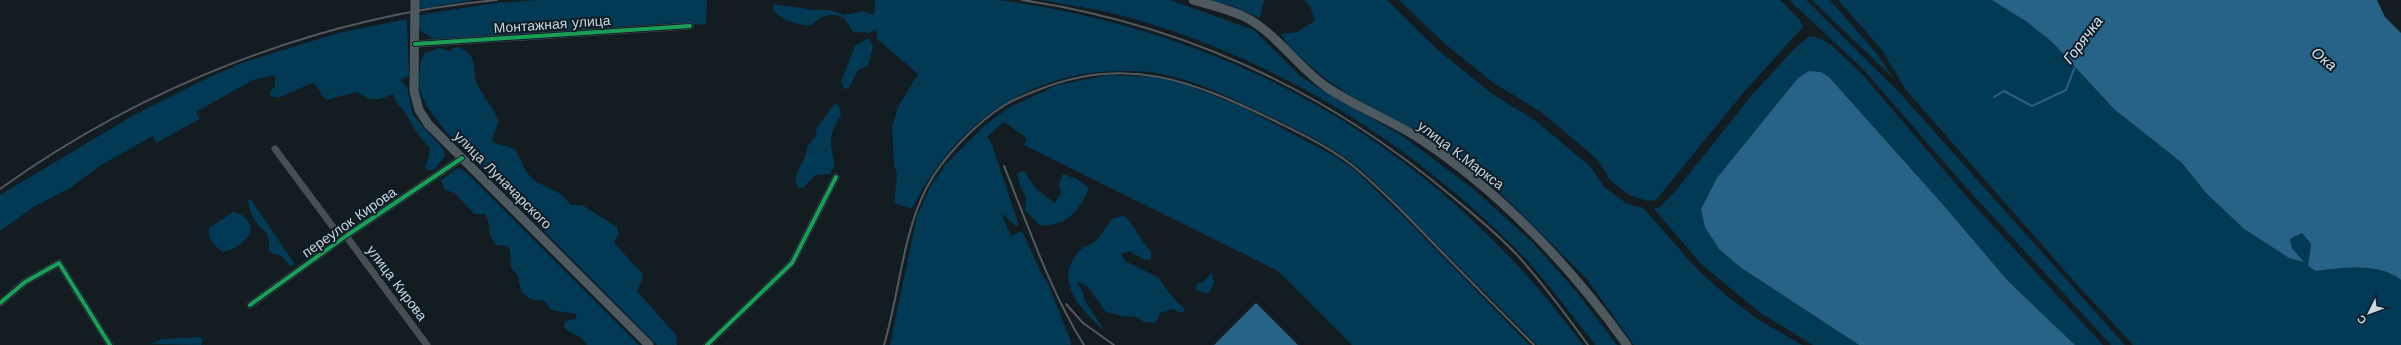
<svg xmlns="http://www.w3.org/2000/svg" width="2401" height="345" viewBox="0 0 2401 345" font-family="'Work Sans',sans-serif">
	<style>
		.green { fill: #023954 }
		.water { fill: #266387 }
		.lines { fill: none; stroke-linecap: round; stroke-linejoin: round }
		.stream { stroke: #266387; stroke-width: 2 }
		.minor { stroke: #484f54; stroke-width: 7 }
		.major { stroke: #4d585f; stroke-width: 9 }
		.rail { stroke: #53595d; stroke-width: 2 }
		.cycleway-casing { stroke: #0c1d27; stroke-width: 6 }
		.cycleway { stroke: #1a9f57; stroke-width: 4 }
		.labels { text-anchor: middle; dominant-baseline: central; stroke-width: 4; stroke-linejoin: round; paint-order: stroke }
		.street-label { font-size: 14px; fill: #cbd6de; stroke: #0c1d27 }
		.water-label { font-size: 15px; font-style: italic; fill: #d6e6f2; stroke: #0c1d27 }
	</style>
	<rect width="100%" height="100%" fill="#121c21"/>
	<g class="green">
		<polygon points="420,0 474,0 418,9"/>
		<polygon points="538,0 707,0 706,25 675,23 433,39 420,31 418,15 495,3"/>
		<path d="M875,0C902,0 930,0 957,0C971,0 985,0 999,0C1239,32 1439,149 1583,345H1537C1503,310 1467,275 1432,240C1408,217 1386,191 1360,169C1333,146 1301,132 1269,116C1235,100 1199,81 1161,74C1148,71 1134,71 1122,71C1028,71 952,126 912,209L894,203L897,175L894,165L892,127L898,107L918,74L877,39L876,29L869,33L853,32C850,28 847,21 843,18C832,10 818,18 810,26C798,25 780,20 773,9V4L815,10H830L844,15L864,11L874,15Z"/>
		<path d="M1042,0H1170L1254,30L1298,74L1320,89L1404,137L1476,191L1531,241L1577,292L1617,345H1595C1570,313 1546,280 1518,251C1412,145 1285,64 1141,21C1109,11 1075,6 1042,0Z"/>
		<polygon points="1206,0 1264,0 1260,18 1230,5"/>
		<polygon points="1304,0 1387,0 1438,50 1491,93 1536,121 1591,167 1604,187 1626,203 1644,209 1699,271 1728,297 1759,320 1802,345 1634,345 1586,278 1489,182 1422,134 1349,95 1324,78 1289,47 1281,34 1297,32 1315,21 1310,6"/>
		<polygon points="1399,0 1780,0 1800,20 1803,27 1744,92 1656,200 1647,201 1629,195 1610,180 1598,160 1541,112 1495,84 1445,44"/>
		<polygon points="1789,0 1806,0 1899,92 2125,345 2111,345 1962,183 1864,70"/>
		<polygon points="1812,0 1830,0 1878,55 1893,78"/>
		<path d="M1838,0H1992L2027,22L2052,42L2114,109L2182,163L2206,193L2244,229L2289,258L2303,261L2292,248L2290,239L2302,233L2311,244L2308,266L2316,271C2343,268 2378,262 2401,280V345H2133L2072,279L1905,89L1882,50Z"/>
		<path d="M407,19L409,76L400,80L407,87L413,115L443,149L445,156L434,170H427L425,167L429,156L430,148C419,137 415,130 408,117C403,108 395,104 393,94L380,99H369L356,92L327,100L324,98L315,84L312,83L278,98L271,96L270,92L275,86V75L253,80L196,112L200,119L156,143L153,136L101,165L70,188L34,207L0,231V195L132,116L205,79L244,62L338,33Z"/>
		<polygon points="1810,36 1820,38 1831,45 1863,75 1973,204 2103,345 2075,345 2008,281 1946,208 1829,77 1821,72 1798,78 1789,89 1719,248 1740,267 1859,345 1813,345 1762,314 1702,265 1654,209 1660,207 1677,189 1751,96 1796,47"/>
		<polygon points="869,38 873,47 868,66 858,70 849,88 844,89 841,81 855,46"/>
		<path d="M456,47C460,47 466,50 469,53C476,62 473,74 477,84C480,91 498,115 498,121C498,130 491,134 493,142L515,149L527,173L535,181L561,194L571,205H582L617,227L619,233L614,243L642,273L643,277L637,291L676,335L677,345H657L447,133C430,109 414,98 420,68C420,62 421,58 425,53L439,48L450,51Z"/>
		<polygon points="1109,75 1158,77 1185,84 1242,107 1335,156 1357,172 1401,214 1530,345 1352,345 1278,271 1024,145 1027,138 1004,122 987,137 991,142 1019,226 1016,226 1001,213 1011,236 1022,231 1043,277 1047,281 1070,339 1071,345 890,345 917,216 930,187 946,164 985,125 1008,108 1057,85"/>
		<path d="M835,103L839,106L841,115C828,135 830,143 835,165L830,174L815,175L804,187L799,188C789,176 806,164 807,147L817,134L815,130Z"/>
		<path d="M458,168L467,173L639,345H587C578,332 571,335 564,327L565,321L575,319L577,314L551,310L545,301L530,299L521,292L518,276L511,267L510,251L507,246L496,245L490,235L488,219L485,214H474L455,193L445,190L441,180Z"/>
		<path d="M1024,171L1036,189L1055,203L1061,193L1059,184L1063,174L1077,179L1089,188C1080,211 1065,228 1039,225L1025,210L1026,197L1020,186L1017,173Z"/>
		<path d="M250,198L294,263L293,265L290,266L281,256L269,252C270,226 264,236 254,219C251,214 249,206 248,201Z"/>
		<path d="M233,212C240,213 242,215 247,220C260,234 236,250 223,252C215,247 207,238 209,228Z"/>
		<path d="M1125,216C1135,227 1141,240 1151,252V260L1142,259L1130,251L1121,254L1125,261L1159,278L1169,293L1185,310L1182,313L1172,309L1160,313L1156,323L1144,322L1136,317L1122,316L1106,312L1087,286L1076,281L1082,290L1085,301L1105,331C1081,311 1051,279 1081,249C1084,246 1090,245 1094,242C1101,237 1107,225 1113,218Z"/>
		<polygon points="1212,272 1214,283 1208,294 1196,290 1197,283 1202,283"/>
		<polygon points="198,337 203,338 201,345 150,344 162,339"/>
	</g>
	<g class="water">
		<path d="M1992,0H2377L2385,17L2401,33V280C2378,262 2343,268 2316,271L2308,266L2311,244L2302,233L2290,239L2292,248L2304,262L2289,258L2244,229L2206,193L2182,163L2114,109L2052,42L2027,22Z"/>
		<polygon points="1809,71 1821,72 1829,77 1946,208 2008,281 2075,345 1859,345 1740,267 1719,249 1705,227 1701,209 1717,178 1798,78"/>
		<polygon points="1256,303 1298,345 1214,345"/>
	</g>
	<g class="lines">
		<polyline class="stream" points="1994,97 2004,91 2032,106 2066,90 2076,64"/>
		<g class="minor">
			<polyline points="415,44 690,26"/>
			<polyline points="275,149 342,239"/>
			<polyline points="346,236 427,345"/>
			<polyline points="0,303 25,282 59,263 110,345"/>
			<polyline points="250,305 346,236 462,158"/>
			<polyline points="707,345 792,263 836,177"/>
		</g>
		<g class="major">
			<polyline points="415,0 414,91 419,110 428,124 649,345"/>
			<path d="M1193,0C1210,5 1229,9 1245,17C1275,32 1297,66 1325,86C1355,107 1390,119 1420,139C1500,191 1572,268 1627,345"/>
		</g>
		<g class="rail">
			<path d="M1022,0C1183,24 1325,90 1449,194C1473,214 1498,234 1518,256C1544,284 1566,315 1588,345"/>
			<path d="M1004,166C1028,225 1050,291 1084,345"/>
			<path d="M0,189C143,86 321,16 497,0"/>
			<polyline points="1066,304 1083,323 1114,345"/>
			<path d="M884,345C899,295 903,232 927,187C942,158 977,122 1005,105C1015,99 1027,94 1038,90C1127,54 1192,81 1273,120C1303,135 1334,149 1359,171C1385,193 1408,217 1431,241C1465,276 1499,310 1534,345"/>
		</g>
		<defs>
			<g id="cycleway">
				<polyline points="415,44 690,26"/>
				<polyline points="0,303 25,282 59,263 110,345"/>
				<polyline points="250,305 346,236 462,158"/>
				<polyline points="707,345 792,263 836,177"/>
			</g>
		</defs>
		<use href="#cycleway" class="cycleway-casing"/>
		<use href="#cycleway" class="cycleway"/>
	</g>
	<g class="labels">
		<g class="street-label">
			<text transform="translate(552 24) rotate(-4)">Монтажная улица</text>
			<text transform="translate(1461 155) rotate(37)">улица К.Маркса</text>
			<text transform="translate(503 180) rotate(45)">улица Луначарского</text>
			<text transform="translate(349 222) rotate(-35)">переулок Кирова</text>
			<text transform="translate(397 283) rotate(53)">улица Кирова</text>
		</g>
		<g class="water-label">
			<text transform="translate(2083 40) rotate(-53)">Горячка</text>
			<text transform="translate(2324 59) rotate(39)">Ока</text>
		</g>
	</g>
	<g transform="translate(2369 313) rotate(228)" stroke="#0c1d27" stroke-width="3" paint-order="stroke">
	<path d="M0-3L7 15L0 10L-7 15Z" fill="#cbd6de"/>
	<text y="-6" font-size="11" font-weight="bold" text-anchor="middle" fill="#cbd6de">С</text>
	</g>
</svg>
